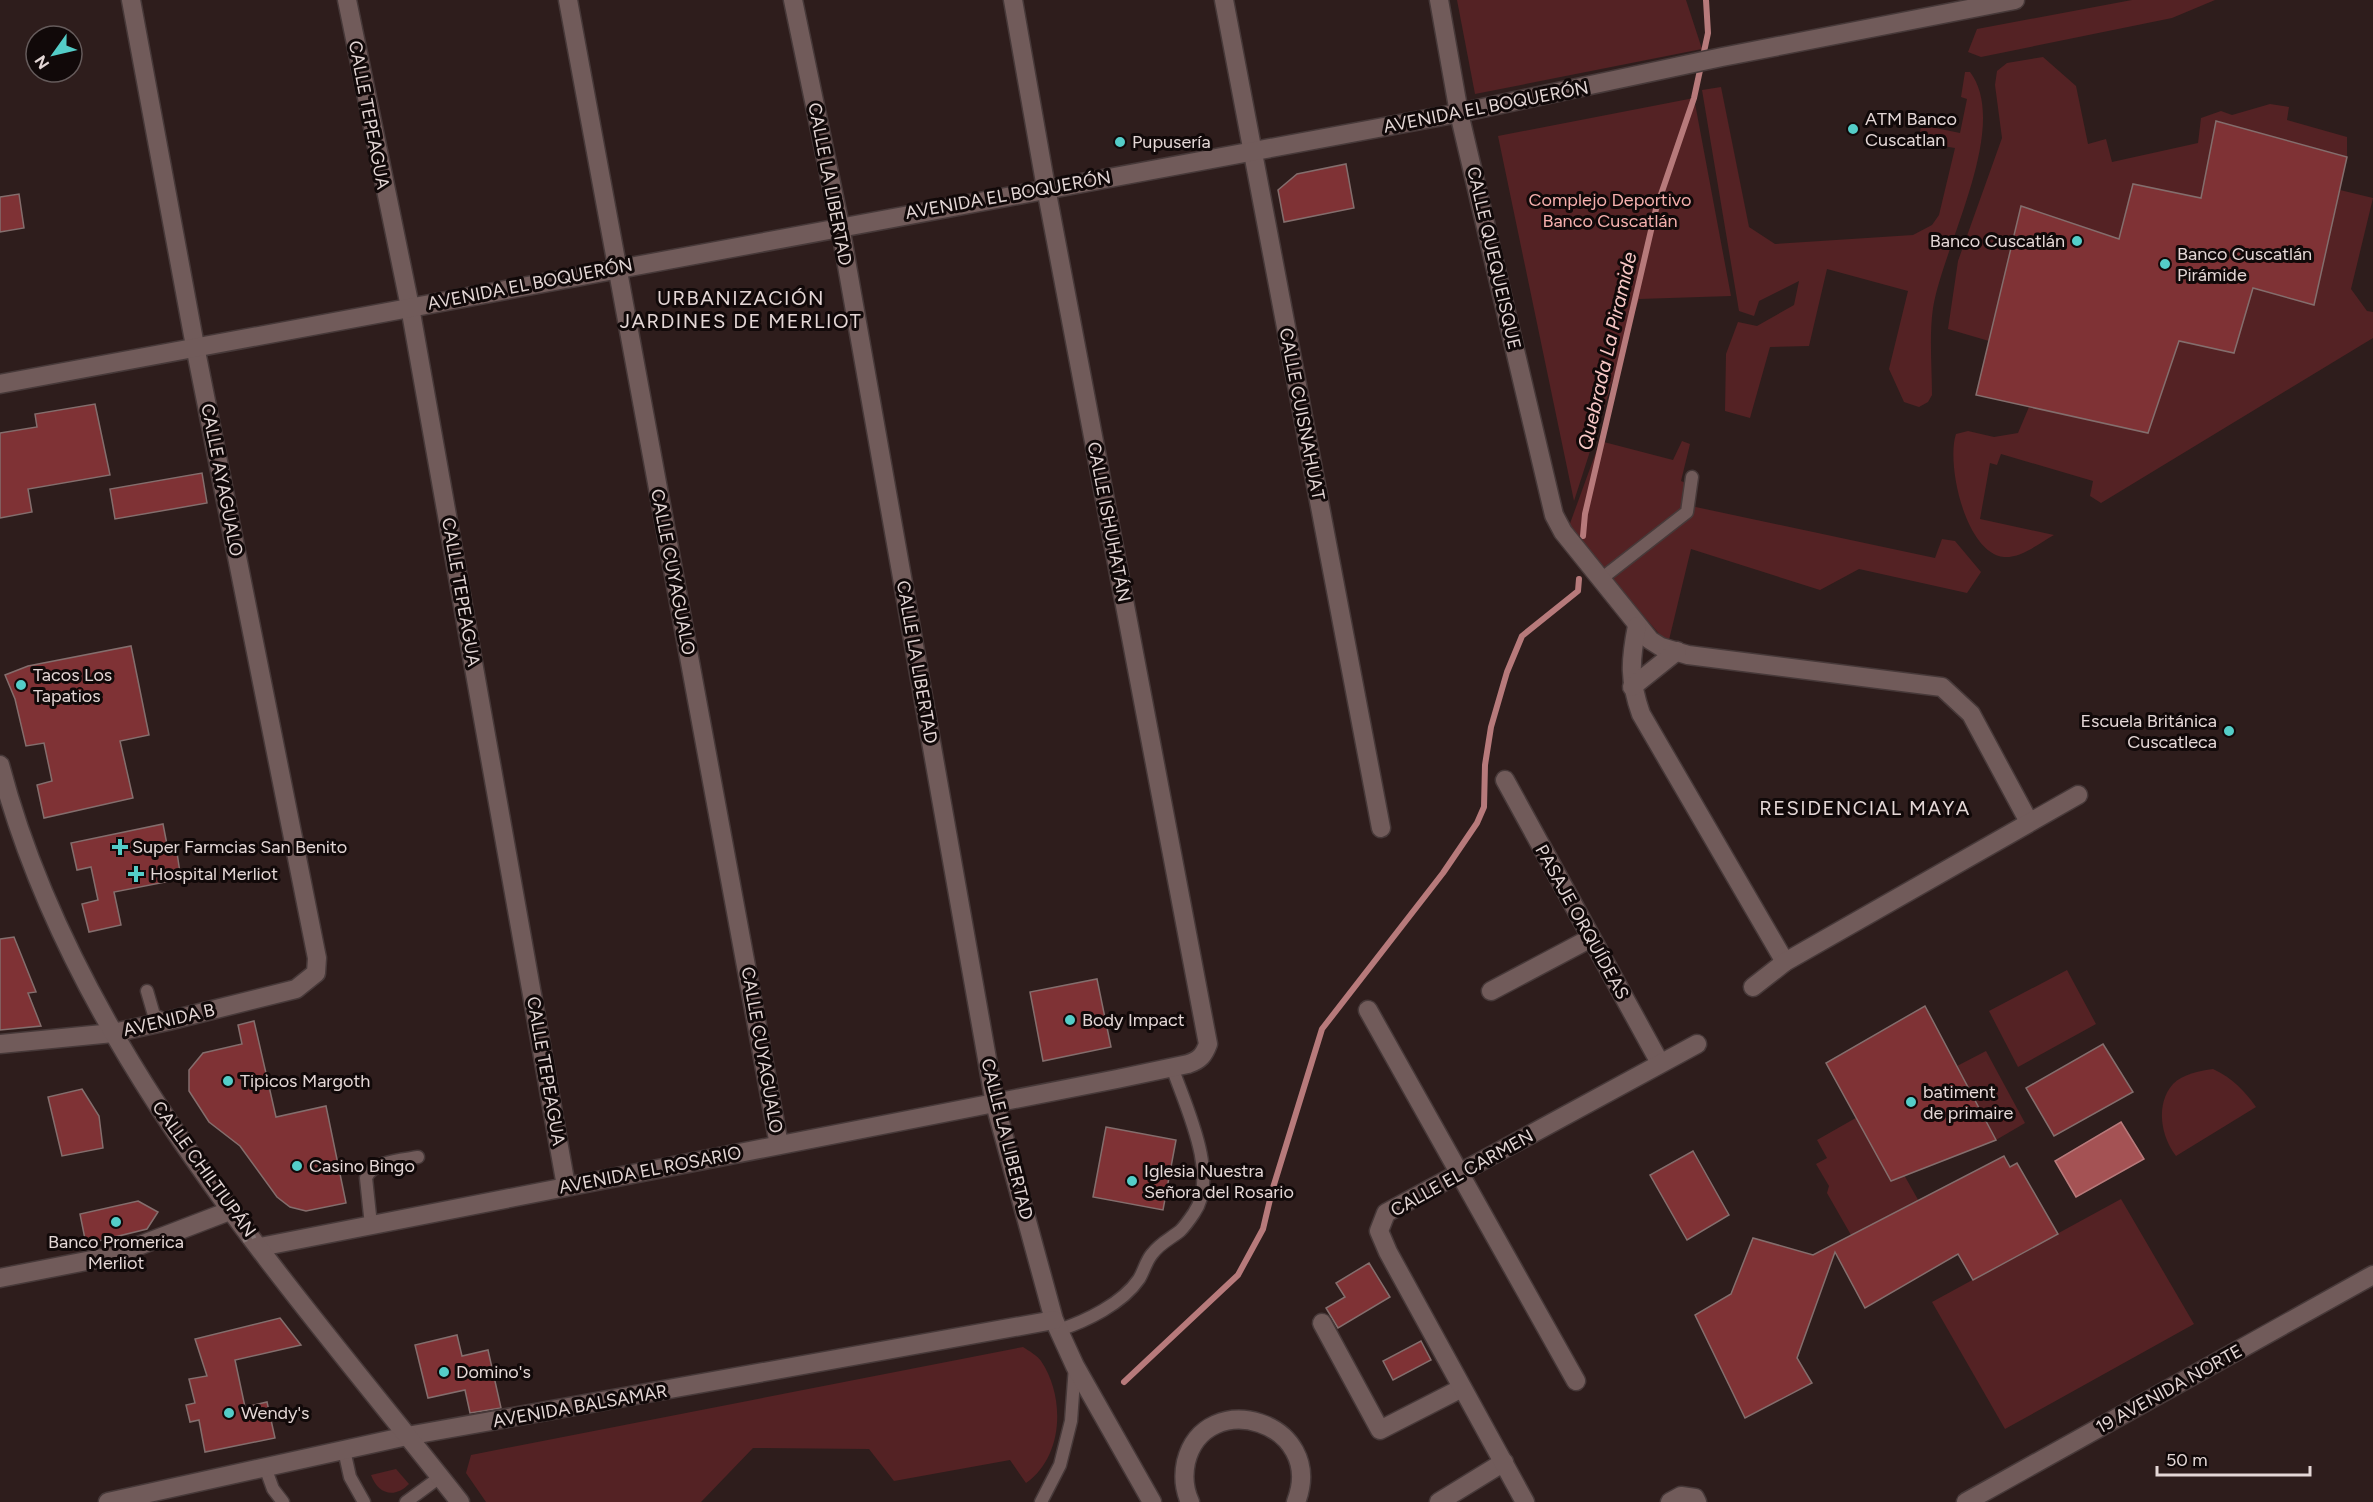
<svg xmlns="http://www.w3.org/2000/svg" width="2373" height="1502" viewBox="0 0 2373 1502" font-family="Figtree,sans-serif">
	<style>
		.green { fill: #542224 }
		.water { fill: #a45254; stroke: #b77a7b; stroke-width: 1.5 }
		.lines { fill: none; stroke-linecap: round; stroke-linejoin: round }
		.stream { stroke: #b77a7b; stroke-width: 6 }
		.building { fill: #7f3235; stroke: #846e6d; stroke-width: 1.5 }
		.lane-casing { stroke: #473939; stroke-width: 15 }
		.street-casing { stroke: #473939; stroke-width: 21 }
		.secondary-casing { stroke: #473939; stroke-width: 21 }
		.lane { stroke: #715b5a; stroke-width: 12 }
		.street { stroke: #715b5a; stroke-width: 18 }
		.secondary { stroke: #715b5a; stroke-width: 18 }
		.path-bridge { stroke: #847574; stroke-width: 4; stroke-dasharray: 4.5 4.5; stroke-linecap: butt }
		.poi-dot { fill: #54cdc8; stroke: #110909; stroke-width: 2 }
		.labels { text-anchor: middle; dominant-baseline: central; stroke-width: 6; stroke-linejoin: round; paint-order: stroke }
		.street-label { font-size: 18px; fill: #e4d7d6; stroke: #110909 }
		.poi-label { font-size: 18px; fill: #e4d7d6; stroke: #110909; text-anchor: start }
		.park-label { font-size: 18px; fill: #f6b0ae; stroke: #110909 }
		.neighbourhood-label { font-size: 20px; letter-spacing: 1.5px; fill: #e4d7d6; stroke: #110909 }
		.water-label { font-size: 20px; font-style: italic; fill: #f9c9c7; stroke: #110909 }
	</style>
	<rect width="100%" height="100%" fill="#2e1d1c"/>
	<g class="green">
		<polygon points="1457,0 1686,0 1702,49 1475,94"/>
		<polygon points="2132,0 2215,0 2172,18 1981,57 1968,52 1977,29"/>
		<polygon points="2043,57 2076,86 2088,144 2106,139 2112,162 2198,143 2201,118 2221,111 2232,115 2270,104 2289,107 2287,120 2347,137 2347,157 2216,121 2201,198 2133,184 2119,239 2021,206 1989,341 1948,329 1958,261 2002,138 1995,85 1997,71 2007,63"/>
		<path d="M1965,72H1970C2011,126 1943,246 1933,308C1929,336 1932,367 1932,395L1928,402L1919,407L1904,402L1889,369L1908,291L1827,269L1809,346L1770,347L1750,418L1725,411L1726,354L1738,322L1757,326L1794,305L1799,281L1759,301L1754,316L1739,311L1702,90L1721,87L1749,227L1775,244L1913,235L1932,225L1939,215L1955,148L1919,142L1921,125L1960,133L1967,99L1961,97Z"/>
		<polygon points="1694,98 1731,296 1639,299 1574,501 1498,136"/>
		<path d="M2340,190L2373,198L2351,289L2367,311L2373,312V338L2101,503L2090,496L2093,481L2001,454L1997,465L1990,463L1980,519L2054,535C2039,543 2022,558 2004,557C1965,553 1946,463 1956,434L1968,431L1994,437L2018,433L2029,407L2148,433L2179,341L2234,353L2253,288L2314,305Z"/>
		<polygon points="1600,441 1673,460 1682,441 1690,444 1681,481 1695,487 1691,506 1935,558 1942,539 1955,541 1981,572 1967,593 1859,569 1820,590 1691,549 1668,644 1568,529"/>
		<polygon points="2067,970 2096,1024 2018,1067 1989,1011"/>
		<polygon points="1986,1051 2025,1123 1996,1140 1957,1066"/>
		<path d="M2213,1069C2232,1078 2244,1090 2256,1107L2176,1156C2161,1137 2155,1104 2173,1084C2183,1074 2199,1071 2213,1069Z"/>
		<polygon points="1868,1111 1921,1205 1855,1242 1827,1193 1829,1186 1816,1164 1827,1158 1817,1140"/>
		<polygon points="2121,1199 2194,1324 2005,1429 1932,1302"/>
		<path d="M1023,1347C1029,1351 1038,1356 1041,1361C1066,1398 1063,1457 1026,1483L1010,1460L894,1481L869,1449L753,1448L701,1502H486L466,1473L471,1455Z"/>
		<path d="M396,1469L409,1484C394,1499 378,1494 371,1475Z"/>
	</g>
	<polygon class="water" points="2121,1122 2144,1159 2076,1197 2055,1161"/>
	<g class="lines">
		<g class="stream">
			<polyline points="1583,536 1585,514 1656,209 1694,98 1708,33 1706,0"/>
			<polyline points="1124,1382 1238,1275 1263,1229 1272,1191 1322,1029 1443,873 1477,823 1484,807 1485,765 1491,727 1507,672 1522,636 1578,591 1579,579"/>
		</g>
	</g>
	<g class="building">
		<polygon points="2216,121 2347,157 2314,305 2253,288 2234,353 2179,341 2148,433 1976,395 2021,206 2119,239 2133,184 2201,198"/>
		<polygon points="1346,164 1354,208 1284,222 1278,190 1297,174"/>
		<polygon points="19,194 24,228 0,232 0,197"/>
		<polygon points="95,404 110,475 28,489 32,512 0,518 0,433 37,427 35,414"/>
		<polygon points="202,473 207,503 115,519 110,489"/>
		<polygon points="131,646 149,735 120,741 133,798 44,818 37,785 52,781 44,743 26,746 15,699 5,675 28,666"/>
		<polygon points="163,824 169,855 177,853 181,879 114,892 121,925 89,932 82,904 98,900 91,867 77,870 71,843"/>
		<polygon points="14,937 36,992 28,993 41,1026 0,1030 0,939"/>
		<polygon points="1097,979 1111,1047 1043,1061 1030,992"/>
		<polygon points="1925,1006 1996,1140 1891,1181 1826,1063"/>
		<polygon points="254,1021 276,1117 326,1106 346,1203 306,1211 290,1207 277,1197 240,1146 209,1122 189,1091 189,1070 203,1053 242,1044 238,1025"/>
		<polygon points="2103,1044 2133,1092 2054,1136 2026,1088"/>
		<polygon points="82,1089 99,1116 103,1148 62,1156 48,1097"/>
		<polygon points="1106,1127 1176,1140 1163,1210 1093,1197"/>
		<polygon points="1693,1151 1729,1215 1687,1240 1650,1175"/>
		<polygon points="2004,1156 2010,1167 2017,1163 2058,1234 1973,1280 1958,1254 1865,1308 1835,1252 1797,1358 1812,1383 1745,1418 1695,1315 1731,1294 1753,1238 1813,1255"/>
		<polygon points="138,1201 158,1212 147,1229 86,1244 80,1214"/>
		<polygon points="1369,1263 1390,1297 1338,1328 1326,1308 1345,1297 1336,1283"/>
		<polygon points="280,1318 301,1345 235,1360 245,1407 267,1402 275,1438 205,1452 199,1420 190,1422 186,1405 195,1403 189,1379 207,1376 195,1339"/>
		<polygon points="457,1335 462,1356 488,1350 501,1408 470,1413 465,1390 428,1398 415,1345"/>
		<polygon points="1421,1341 1431,1360 1393,1380 1383,1361"/>
	</g>
	<g class="lines">
		<defs>
			<g id="lane">
				<polyline points="1601,579 1687,512 1692,477"/>
				<polyline points="147,991 154,1015 167,1021"/>
				<path d="M371,1225L366,1178C373,1161 401,1160 418,1157"/>
				<path d="M1059,1330C1086,1321 1122,1304 1139,1279C1144,1271 1146,1261 1152,1254C1160,1243 1170,1239 1180,1231C1185,1226 1190,1219 1194,1213C1220,1176 1185,1105 1172,1067"/>
				<polyline points="344,1450 350,1477 364,1502"/>
				<polyline points="265,1467 273,1489 283,1502"/>
				<polyline points="406,1502 440,1477"/>
				<polyline points="1041,1502 1060,1465 1071,1421 1075,1366"/>
			</g>
			<g id="street">
				<polyline points="347,0 410,307 566,1186"/>
				<polyline points="568,0 779,1145"/>
				<polyline points="1224,0 1381,828"/>
				<polyline points="1439,0 1459,113 1554,515 1563,532 1650,640 1661,647 1688,655 1942,687 1971,714 2029,822"/>
				<polyline points="840,226 995,1104 1054,1320 1075,1366 1152,1502"/>
				<path d="M1637,626C1630,661 1629,680 1641,714L1785,962"/>
				<polyline points="1632,687 1677,651"/>
				<polyline points="1505,780 1660,1063"/>
				<polyline points="1753,987 1785,962 2078,795"/>
				<polyline points="1491,991 1591,938"/>
				<polyline points="1368,1010 1576,1381"/>
				<polyline points="0,1044 113,1033 168,1021 296,989 316,973 317,958 195,346 131,0"/>
				<path d="M260,1247L1117,1079L1188,1064C1200,1060 1204,1055 1208,1044L1046,188L1013,0"/>
				<polyline points="0,1278 112,1256 232,1210"/>
				<polyline points="1322,1323 1380,1430 1462,1388"/>
				<polyline points="108,1502 407,1436 1054,1320"/>
				<path d="M1190,1502C1184,1489 1183,1476 1186,1462C1205,1385 1327,1422 1296,1502"/>
				<polyline points="1439,1502 1504,1462"/>
				<polyline points="1525,1502 1388,1252 1379,1231 1386,1213 1697,1044"/>
				<polyline points="1670,1502 1681,1496 1695,1498 1697,1502"/>
				<polyline points="1966,1502 2373,1275"/>
			</g>
			<g id="secondary">
				<polyline points="793,0 840,226"/>
				<polyline points="0,384 1459,113 1722,57 2015,0"/>
				<path d="M0,765C74,1048 283,1277 460,1502"/>
			</g>
		</defs>
		<use href="#lane" class="lane-casing"/>
		<use href="#street" class="street-casing"/>
		<use href="#secondary" class="secondary-casing"/>
		<use href="#lane" class="lane"/>
		<use href="#street" class="street"/>
		<use href="#secondary" class="secondary"/>
		<polyline class="path-bridge" points="243,1241 257,1235"/>
	</g>
	<g class="poi-dot">
		<circle cx="1853" cy="129" r="6"/>
		<circle cx="1120" cy="142" r="6"/>
		<circle cx="2077" cy="241" r="6"/>
		<circle cx="2165" cy="264" r="6"/>
		<circle cx="21" cy="685" r="6"/>
		<circle cx="2229" cy="731" r="6"/>
		<path d="M117 838h6v6h6v6h-6v6h-6v-6h-6v-6h6z"/>
		<path d="M133 865h6v6h6v6h-6v6h-6v-6h-6v-6h6z"/>
		<circle cx="1070" cy="1020" r="6"/>
		<circle cx="228" cy="1081" r="6"/>
		<circle cx="1911" cy="1102" r="6"/>
		<circle cx="297" cy="1166" r="6"/>
		<circle cx="1132" cy="1181" r="6"/>
		<circle cx="116" cy="1222" r="6"/>
		<circle cx="444" cy="1372" r="6"/>
		<circle cx="229" cy="1413" r="6"/>
	</g>
	<g class="labels">
		<g class="street-label">
			<text transform="translate(1486 107) rotate(-11)">AVENIDA EL BOQUERÓN</text>
			<text transform="translate(369 115) rotate(79)">CALLE TEPEAGUA</text>
			<text transform="translate(830 184) rotate(79)">CALLE LA LIBERTAD</text>
			<text transform="translate(1008 195) rotate(-10)">AVENIDA EL BOQUERÓN</text>
			<text transform="translate(1494 258) rotate(77)">CALLE QUEQUEISQUE</text>
			<text transform="translate(530 284) rotate(-11)">AVENIDA EL BOQUERÓN</text>
			<text transform="translate(1302 414) rotate(79)">CALLE CUISNAHUAT</text>
			<text transform="translate(222 480) rotate(79)">CALLE AYAGUALO</text>
			<text transform="translate(1109 522) rotate(79)">CALLE ISHUHATÁN</text>
			<text transform="translate(673 572) rotate(79)">CALLE CUYAGUALO</text>
			<text transform="translate(461 592) rotate(80)">CALLE TEPEAGUA</text>
			<text transform="translate(917 662) rotate(80)">CALLE LA LIBERTAD</text>
			<text transform="translate(1582 922) rotate(61)">PASAJE ORQUÍDEAS</text>
			<text transform="translate(169 1020) rotate(-13)">AVENIDA B</text>
			<text transform="translate(762 1050) rotate(80)">CALLE CUYAGUALO</text>
			<text transform="translate(546 1071) rotate(80)">CALLE TEPEAGUA</text>
			<text transform="translate(1007 1139) rotate(76)">CALLE LA LIBERTAD</text>
			<text transform="translate(204 1169) rotate(54)">CALLE CHILTIUPÁN</text>
			<text transform="translate(650 1170) rotate(-11)">AVENIDA EL ROSARIO</text>
			<text transform="translate(1462 1173) rotate(-29)">CALLE EL CARMEN</text>
			<text transform="translate(2169 1389) rotate(-29)">19 AVENIDA NORTE</text>
			<text transform="translate(580 1406) rotate(-10)">AVENIDA BALSAMAR</text>
		</g>
		<g class="poi-label">
			<text x="1865" y="119">ATM Banco<tspan x="1865" dy="21">Cuscatlan</tspan></text>
			<text x="1132" y="142">Pupusería</text>
			<text x="2065" y="241" text-anchor="end">Banco Cuscatlán</text>
			<text x="2177" y="254">Banco Cuscatlán<tspan x="2177" dy="21">Pirámide</tspan></text>
			<text x="33" y="675">Tacos Los<tspan x="33" dy="21">Tapatios</tspan></text>
			<text x="2217" y="721" text-anchor="end">Escuela Británica<tspan x="2217" dy="21">Cuscatleca</tspan></text>
			<text x="132" y="847">Super Farmcias San Benito</text>
			<text x="150" y="874">Hospital Merliot</text>
			<text x="1082" y="1020">Body Impact</text>
			<text x="240" y="1081">Tipicos Margoth</text>
			<text x="1923" y="1092">batiment<tspan x="1923" dy="21">de primaire</tspan></text>
			<text x="309" y="1166">Casino Bingo</text>
			<text x="1144" y="1171">Iglesia Nuestra<tspan x="1144" dy="21">Señora del Rosario</tspan></text>
			<text x="116" y="1242" text-anchor="middle">Banco Promerica<tspan x="116" dy="21">Merliot</tspan></text>
			<text x="456" y="1372">Domino's</text>
			<text x="241" y="1413">Wendy's</text>
		</g>
		<g class="park-label">
			<text x="1610" y="200">Complejo Deportivo<tspan x="1610" dy="21">Banco Cuscatlán</tspan></text>
		</g>
		<g class="neighbourhood-label">
			<text x="741" y="298">URBANIZACIÓN<tspan x="741" dy="23">JARDINES DE MERLIOT</tspan></text>
			<text x="1865" y="808">RESIDENCIAL MAYA</text>
		</g>
		<g class="water-label">
			<text transform="translate(1607 351) rotate(-77)">Quebrada La Piramide</text>
		</g>
	</g>
	<g transform="translate(54 54) rotate(236)"><circle r="28" fill="#110909" stroke="#655b5b" stroke-width="1.5"/>
	<path d="M0-4.5L10 22L0 15L-10 22Z" fill="#54cdc8"/>
	<text y="-9" font-size="16" font-weight="bold" text-anchor="middle" fill="#e4d7d6">N</text>
	</g>
	<path d="M2157 1466v9h153v-9" fill="none" stroke="#e4d7d6" stroke-width="3"/>
	<text x="2166" y="1466" font-size="18" fill="#e4d7d6" stroke="#110909" stroke-width="4.5" paint-order="stroke">50 m</text>
</svg>
